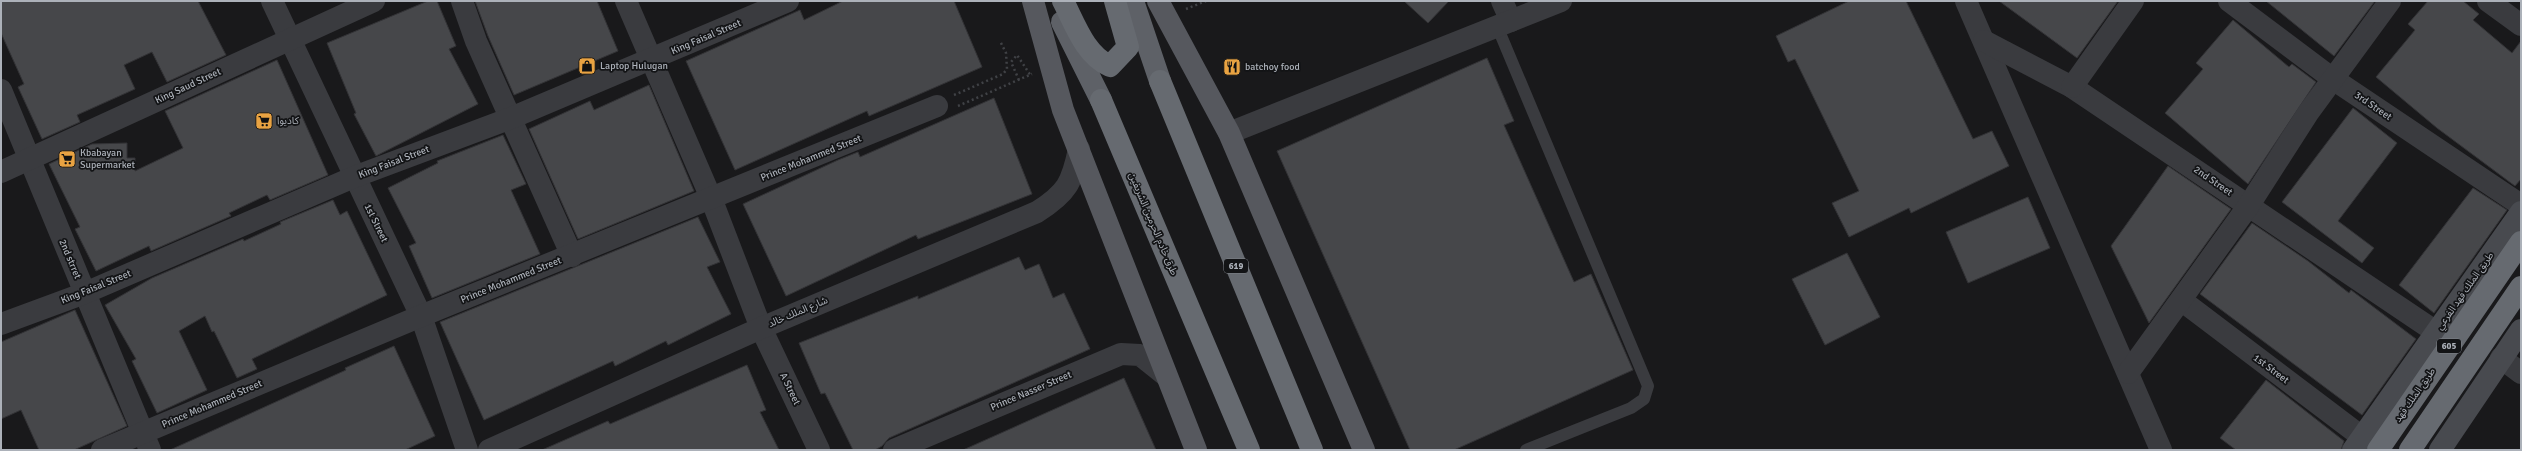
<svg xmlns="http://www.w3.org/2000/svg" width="2522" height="451" viewBox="0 0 2522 451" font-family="Signika,'Noto Sans Arabic',sans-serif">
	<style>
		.building { fill: #46474a; stroke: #333336 }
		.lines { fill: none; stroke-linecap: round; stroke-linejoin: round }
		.path { stroke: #404246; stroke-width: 2.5; stroke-dasharray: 2 3; stroke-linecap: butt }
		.service { stroke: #3a3b3f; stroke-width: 12 }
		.minor { stroke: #3a3b3f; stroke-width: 22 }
		.tertiary { stroke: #3a3b3f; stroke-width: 22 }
		.secondary { stroke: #484a4f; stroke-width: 22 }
		.primary { stroke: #56585e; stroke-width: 22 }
		.trunk { stroke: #5e6167; stroke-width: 22 }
		.motorway { stroke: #666a70; stroke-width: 22 }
		.labels { text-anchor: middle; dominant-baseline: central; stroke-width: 3.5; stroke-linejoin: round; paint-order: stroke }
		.shield { fill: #131416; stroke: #7e8288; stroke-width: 1 }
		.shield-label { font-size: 9px; font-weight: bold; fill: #acb1b9 }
		.street-label { font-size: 10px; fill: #acb1b9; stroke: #131416 }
		.poi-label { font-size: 10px; fill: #acb1b9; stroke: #131416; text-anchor: start }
	</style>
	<rect width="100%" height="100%" fill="#19191b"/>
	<g class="building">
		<polygon points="1,1 198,1 226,55 167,82 152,52 124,65 135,89 77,115 80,122 42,139 18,87 24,84 1,33"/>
		<polygon points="428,1 437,1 456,46 449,49 478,104 376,156 354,114 356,113 327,43"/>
		<polygon points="475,1 597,1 618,51 514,95 488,36"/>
		<polygon points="843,1 954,1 982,67 869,116 867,111 735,170 686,61 800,10 804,20"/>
		<polygon points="1404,1 1449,1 1428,23"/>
		<polygon points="1849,1 1906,1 1973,139 1992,131 2009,166 1911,213 1909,208 1849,237 1832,203 1859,191 1795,59 1788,62 1776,36"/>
		<polygon points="1999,1 2118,1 2077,58"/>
		<polygon points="2266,1 2375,1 2334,56"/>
		<polygon points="2428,1 2463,1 2479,14 2473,20 2512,53 2521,41 2521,179 2515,186 2437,128 2376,77 2415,30 2408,24"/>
		<polygon points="2233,20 2289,67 2292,64 2316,82 2248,184 2165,113 2203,69 2196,63"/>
		<polygon points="1487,58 1514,121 1504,125 1574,282 1591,274 1633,370 1454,450 1410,450 1277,151"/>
		<polygon points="277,60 328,175 270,200 267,195 229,213 231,216 151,251 149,246 96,271 75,229 80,227 49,164 92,144 127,143 127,158 135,158 135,171 183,148 165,111"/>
		<polygon points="649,85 694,191 578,239 529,129 590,101 594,110"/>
		<polygon points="994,98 1032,194 918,239 916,235 786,296 743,204 838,160 858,152 860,157"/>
		<polygon points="2353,108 2397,143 2338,221 2374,248 2362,263 2282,202"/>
		<polygon points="503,135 526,184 511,190 540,254 432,298 409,246 416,243 388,188 438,163 437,161"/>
		<polygon points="2168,166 2231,209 2149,323 2111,246"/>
		<polygon points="2473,188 2507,210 2434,313 2399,285"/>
		<polygon points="2028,197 2050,248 1968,283 1946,232"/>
		<polygon points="333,200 340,215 347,211 387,295 252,359 257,369 237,378 214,331 212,332 205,316 179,331 207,390 157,413 132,361 136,359 105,305 152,278 243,239 244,241 281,224 280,222"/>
		<polygon points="698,217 720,262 707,267 731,314 668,345 666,341 615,366 613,361 484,420 440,322"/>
		<polygon points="2252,223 2308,261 2349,293 2351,290 2416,339 2362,415 2200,294"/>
		<polygon points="1847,253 1880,317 1825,345 1792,279"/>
		<polygon points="1019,257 1025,270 1039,264 1053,298 1064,293 1090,349 889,438 882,446 875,450 853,450 825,393 821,394 799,343 918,296 918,299"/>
		<polygon points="75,310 127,426 74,450 39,450 21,410 1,419 1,342"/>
		<polygon points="394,346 435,436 405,450 170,450 346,370 345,368"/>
		<polygon points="747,365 766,410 760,412 779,450 542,450 608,421 610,424"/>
		<polygon points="1124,378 1156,450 963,450"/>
		<polygon points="2266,380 2344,441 2341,450 2236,450 2220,438"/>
	</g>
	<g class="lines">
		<g class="path">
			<polyline points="1186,9 1206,1"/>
			<polyline points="1019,80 1011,62 1017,55 1031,76"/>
			<polyline points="954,95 1003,74 1007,69 1006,53 1000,41"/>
			<polyline points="958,106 1032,74"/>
		</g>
		<polyline class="service" points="1497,26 1648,386 1644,399 1631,408 1526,450"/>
		<g class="minor">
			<polyline points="272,1 421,316 467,450"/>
			<polyline points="462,1 476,41 572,256"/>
			<polyline points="626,1 711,198 761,328 819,450"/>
			<polyline points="1502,1 1511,21"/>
			<polyline points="1966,1 2161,450"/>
			<polyline points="2229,1 2333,79 2521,205"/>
			<polyline points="2488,1 2521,25"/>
			<polyline points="1984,41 2072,87 2436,332"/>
			<polyline points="2072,87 2133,1"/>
			<polyline points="1,90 150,450"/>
			<polyline points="1229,133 1561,1"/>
			<polyline points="1,172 374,1"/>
			<polyline points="2181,300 2362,437"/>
			<polyline points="1,324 85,293 354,177 511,118 788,1"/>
			<polyline points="2501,358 2521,373"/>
			<polyline points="2128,373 2249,205 2308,113 2390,1"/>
			<polyline points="102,450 421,316 937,106"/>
			<polyline points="894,450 1121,354 1140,355 1165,375"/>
		</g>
		<path class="tertiary" d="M489,450L761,328L1037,212C1067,193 1072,183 1079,149"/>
		<g class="secondary">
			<polyline points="2353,450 2521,212"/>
			<polyline points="2440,450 2521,330"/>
		</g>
		<g class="primary">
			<polyline points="1033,1 1063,110 1196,450"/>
			<polyline points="1158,1 1229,133 1364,450"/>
		</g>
		<g class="trunk">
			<polyline points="1133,1 1160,81"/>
			<polyline points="1062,22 1101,100"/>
		</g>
		<g class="motorway">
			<path d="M1063,1C1075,24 1085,55 1110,66L1128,47L1115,1"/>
			<polyline points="1160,81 1312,450"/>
			<polyline points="1101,100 1249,450"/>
			<polyline points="2378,450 2521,242"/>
			<polyline points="2410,450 2521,287"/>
		</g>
	</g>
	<defs>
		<symbol id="shop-square" viewBox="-11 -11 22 22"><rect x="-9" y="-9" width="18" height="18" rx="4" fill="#e9a342" stroke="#131416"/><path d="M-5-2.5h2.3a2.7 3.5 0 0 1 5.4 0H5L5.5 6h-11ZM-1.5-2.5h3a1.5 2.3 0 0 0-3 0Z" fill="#111"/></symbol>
		<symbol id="restaurant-square" viewBox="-11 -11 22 22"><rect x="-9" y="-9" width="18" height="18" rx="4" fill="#e9a342" stroke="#131416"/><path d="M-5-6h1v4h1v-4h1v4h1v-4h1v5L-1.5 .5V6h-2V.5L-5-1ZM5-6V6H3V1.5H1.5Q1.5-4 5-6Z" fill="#111"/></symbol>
		<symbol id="supermarket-square" viewBox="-11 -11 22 22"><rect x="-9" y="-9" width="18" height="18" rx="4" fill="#e9a342" stroke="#131416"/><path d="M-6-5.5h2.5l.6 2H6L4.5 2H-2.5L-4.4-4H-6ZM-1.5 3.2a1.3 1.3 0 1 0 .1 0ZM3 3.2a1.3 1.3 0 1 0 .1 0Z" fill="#111"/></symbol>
	</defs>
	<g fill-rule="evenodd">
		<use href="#shop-square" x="577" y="56" width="20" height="20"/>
		<use href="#restaurant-square" x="1222" y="57" width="20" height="20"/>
		<use href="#supermarket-square" x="254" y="111" width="20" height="20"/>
		<use href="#supermarket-square" x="57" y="149" width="20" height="20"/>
	</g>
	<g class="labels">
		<g class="shield">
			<rect x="1224" y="259" width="24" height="14" rx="3"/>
			<rect x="2437" y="339" width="24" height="14" rx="3"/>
		</g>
		<g class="shield-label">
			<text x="1236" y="266">619</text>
			<text x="2449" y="346">605</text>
		</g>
		<g class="street-label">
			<text transform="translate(706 37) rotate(-23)">King Faisal Street</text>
			<text transform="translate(188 86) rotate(-25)">King Saud Street</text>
			<text transform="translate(2373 106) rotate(34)">3rd Street</text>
			<text transform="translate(811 158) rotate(-22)">Prince Mohammed Street</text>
			<text transform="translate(394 162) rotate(-21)">King Faisal Street</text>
			<text transform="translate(2213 181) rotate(34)">2nd Street</text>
			<text transform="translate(376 223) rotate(64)">1st Street</text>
			<text transform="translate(1153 224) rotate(67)">طرق خادم الحرمين الشريفين</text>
			<text transform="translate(70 259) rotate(67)">2nd strret</text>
			<text transform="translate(511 280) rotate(-22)">Prince Mohammed Street</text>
			<text transform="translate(96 287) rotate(-22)">King Faisal Street</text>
			<text transform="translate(2465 291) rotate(-55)">طريق الملك فهد الفرعي</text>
			<text transform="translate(798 312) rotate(-23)">شارع الملك خالد</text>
			<text transform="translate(2271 369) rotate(37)">1st Street</text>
			<text transform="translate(790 389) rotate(64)">A Street</text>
			<text transform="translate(1031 391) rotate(-23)">Prince Nasser Street</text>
			<text transform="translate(2415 395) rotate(-55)">طريق الملك فهد</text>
			<text transform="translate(212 404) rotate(-23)">Prince Mohammed Street</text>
		</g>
		<g class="poi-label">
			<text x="600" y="66">Laptop Hulugan</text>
			<text x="1245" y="67">batchoy food</text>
			<text x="277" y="121">كاديوا</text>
			<text x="80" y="153">Kbabayan<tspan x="80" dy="12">Supermarket</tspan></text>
		</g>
	</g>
	<rect width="2522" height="451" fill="none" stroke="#acb1b9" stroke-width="4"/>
</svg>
